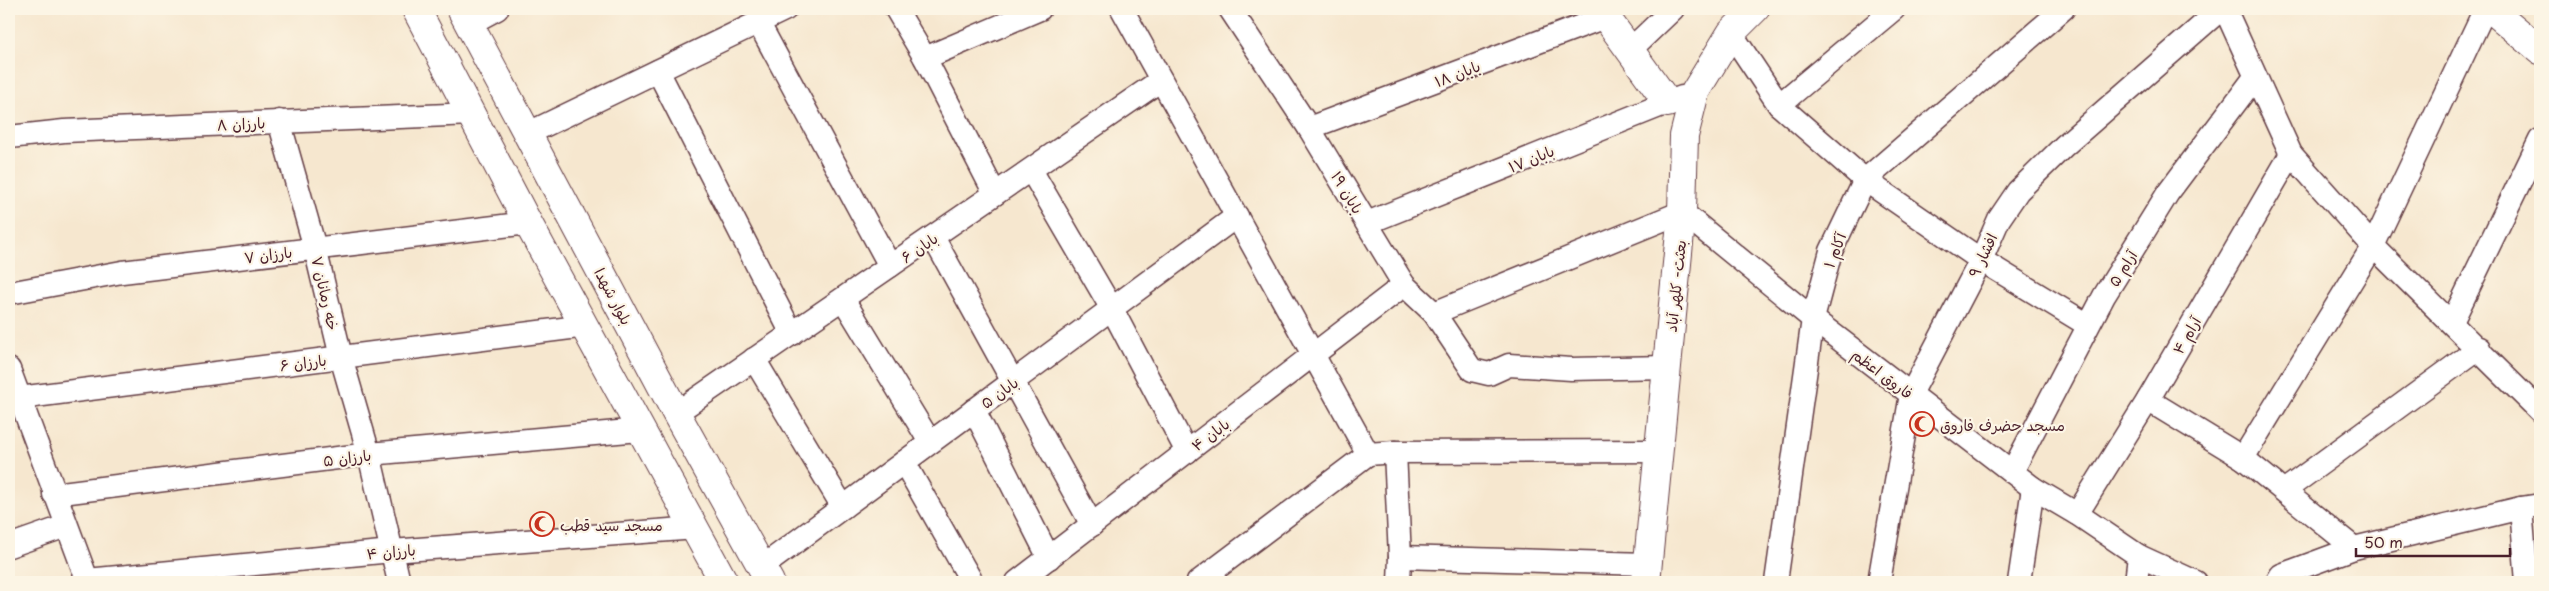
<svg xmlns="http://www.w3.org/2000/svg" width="2549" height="591" viewBox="0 0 2549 591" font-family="'Playpen Sans','Playpen Sans Arabic',sans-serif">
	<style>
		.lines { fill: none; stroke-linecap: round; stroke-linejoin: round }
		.street-casing { stroke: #643d44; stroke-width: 25 }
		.secondary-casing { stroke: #643d44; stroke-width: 30 }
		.street { stroke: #fff; stroke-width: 22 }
		.secondary { stroke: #fff; stroke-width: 28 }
		.labels { text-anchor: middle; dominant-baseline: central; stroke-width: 4.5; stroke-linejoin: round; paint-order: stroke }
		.street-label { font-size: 15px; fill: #4a1f2b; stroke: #fcf5e5 }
		.poi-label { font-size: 15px; fill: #4a1f2b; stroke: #fcf5e5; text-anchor: start }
	</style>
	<rect width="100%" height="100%" fill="#fcf5e5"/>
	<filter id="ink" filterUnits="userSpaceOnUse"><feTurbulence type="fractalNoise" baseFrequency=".02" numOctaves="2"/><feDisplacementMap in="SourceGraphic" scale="10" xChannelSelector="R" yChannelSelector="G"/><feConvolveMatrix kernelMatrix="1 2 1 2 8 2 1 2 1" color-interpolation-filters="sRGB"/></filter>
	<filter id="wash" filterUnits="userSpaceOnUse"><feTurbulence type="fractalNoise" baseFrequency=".0096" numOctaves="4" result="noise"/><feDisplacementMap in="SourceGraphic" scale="20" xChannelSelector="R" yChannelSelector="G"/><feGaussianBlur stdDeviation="1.12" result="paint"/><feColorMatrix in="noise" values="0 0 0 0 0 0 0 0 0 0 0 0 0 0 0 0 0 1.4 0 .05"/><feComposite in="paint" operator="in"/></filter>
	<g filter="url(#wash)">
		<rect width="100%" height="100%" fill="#f6e7cf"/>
	</g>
	<g filter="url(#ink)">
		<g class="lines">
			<defs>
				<g id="street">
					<polyline points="896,9 925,58 995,194"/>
					<polyline points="1122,9 1368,454"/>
					<polyline points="1230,9 1309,128 1404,285 1434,313 1472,370 1489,374 1509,365 1571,369 1667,367"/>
					<polyline points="2225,9 2291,154 2373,246 2540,411"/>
					<polyline points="758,22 890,266"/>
					<polyline points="469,24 497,9"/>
					<polyline points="1731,33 1779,105 1865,180 1981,260 2088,325"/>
					<polyline points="1630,50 1673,9"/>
					<polyline points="925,58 1040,9"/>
					<polyline points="658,71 792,334"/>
					<polyline points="1779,105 1894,9"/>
					<polyline points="279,121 315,248 341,357 369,454 399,582"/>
					<polyline points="1309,128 1605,17"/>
					<polyline points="527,134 786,9"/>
					<polyline points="9,137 64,131 473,114"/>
					<polyline points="1031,170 1112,309 1187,452"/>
					<polyline points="1367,223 1682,97"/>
					<polyline points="933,237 1092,525"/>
					<polyline points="9,293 122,272 528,223"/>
					<polyline points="843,299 930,442"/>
					<polyline points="1434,313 1682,212 1813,319 2033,488 2077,514 2139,556 2196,582"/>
					<polyline points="2452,322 2540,140"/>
					<polyline points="754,359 843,507"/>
					<polyline points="9,369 88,582"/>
					<polyline points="19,398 586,326"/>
					<polyline points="2148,400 2243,458 2354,548"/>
					<polyline points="974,410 1049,558"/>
					<polyline points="676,413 1161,80"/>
					<polyline points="1395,452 1400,557 1399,582"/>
					<polyline points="1368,454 1395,452 1660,451"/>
					<polyline points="2243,458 2373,246 2485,9"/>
					<polyline points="904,462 972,582"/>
					<polyline points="2012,472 2104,296 2168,193 2255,77"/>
					<polyline points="2285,490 2479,348"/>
					<polyline points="54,494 369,454 640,430"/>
					<polyline points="2521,508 2527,582"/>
					<polyline points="2077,514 2148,400 2291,154"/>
					<polyline points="9,546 66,526"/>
					<polyline points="1400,557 1647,564"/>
					<polyline points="762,567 1237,216"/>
					<polyline points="87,580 392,551 696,528"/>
					<polyline points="1017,582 1404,285"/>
					<polyline points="1198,582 1368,454"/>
					<polyline points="1776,582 1813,319 1831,251 1865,180 2063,9"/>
					<polyline points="1879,582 1911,394 1981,260 1999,219 2018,191 2064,146 2221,9"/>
					<polyline points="2019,582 2033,488"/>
					<polyline points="2136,582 2139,556"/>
					<polyline points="2277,582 2281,575 2354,548 2521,508 2540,505"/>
				</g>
				<g id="secondary">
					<polyline points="416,9 528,223 724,582"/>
					<polyline points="461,9 676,413 770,582"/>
					<polyline points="1600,9 1668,103"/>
					<polyline points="2491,9 2540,50"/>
					<polyline points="1646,582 1682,212 1684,136 1695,92 1731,33 1755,9"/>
				</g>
			</defs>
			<use href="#street" class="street-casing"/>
			<use href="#secondary" class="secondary-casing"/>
			<use href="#street" class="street"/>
			<use href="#secondary" class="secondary"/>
		</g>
	</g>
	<defs>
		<symbol id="mosque-ring" viewBox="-11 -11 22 22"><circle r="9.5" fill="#fcf5e5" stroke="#c8321e" stroke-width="1.5"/><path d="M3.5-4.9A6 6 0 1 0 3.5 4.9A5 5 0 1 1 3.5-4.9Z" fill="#c8321e"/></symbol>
	</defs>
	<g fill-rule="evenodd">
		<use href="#mosque-ring" x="1908" y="410" width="28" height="28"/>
		<use href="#mosque-ring" x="528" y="510" width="28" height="28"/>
	</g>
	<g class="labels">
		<g class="street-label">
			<text transform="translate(1457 73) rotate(-21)">بابان ۱۸</text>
			<text transform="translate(241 123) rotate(-3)">بارزان ۸</text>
			<text transform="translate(1531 158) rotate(-22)">بابان ۱۷</text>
			<text transform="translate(1348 192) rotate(59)">بابان ۱۹</text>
			<text transform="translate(919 247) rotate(-34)">بابان ۶</text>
			<text transform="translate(1834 250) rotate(-69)">آکام ۱</text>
			<text transform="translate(268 254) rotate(-7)">بارزان ۷</text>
			<text transform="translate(1982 255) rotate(-65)">افشار ۹</text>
			<text transform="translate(2122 268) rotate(-58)">آرام ۵</text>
			<text transform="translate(1675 286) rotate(-84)">بعثت- کلهر آباد</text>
			<text transform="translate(326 293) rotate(77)">خه رمانان ۷</text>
			<text transform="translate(614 296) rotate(62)">بلوار شهدا</text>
			<text transform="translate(2186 335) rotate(-60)">آرام ۴</text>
			<text transform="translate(303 362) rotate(-7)">بارزان ۶</text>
			<text transform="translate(1883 373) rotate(37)">فاروق اعظم</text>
			<text transform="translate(999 392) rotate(-36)">بابان ۵</text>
			<text transform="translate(1210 434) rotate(-37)">بابان ۴</text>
			<text transform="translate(347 457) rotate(-7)">بارزان ۵</text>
			<text transform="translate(391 551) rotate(-5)">بارزان ۴</text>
		</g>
		<g class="poi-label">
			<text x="1940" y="424">مسجد حضرف فاروق</text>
			<text x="560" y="524">مسجد سید قطب</text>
		</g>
	</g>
	<rect width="2549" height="591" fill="none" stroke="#fcf5e5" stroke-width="30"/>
	<path d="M2356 548v8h154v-8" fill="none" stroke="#4a1f2b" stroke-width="2.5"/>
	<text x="2364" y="548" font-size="15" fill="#4a1f2b" stroke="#fcf5e5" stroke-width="4" paint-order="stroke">50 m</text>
</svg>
